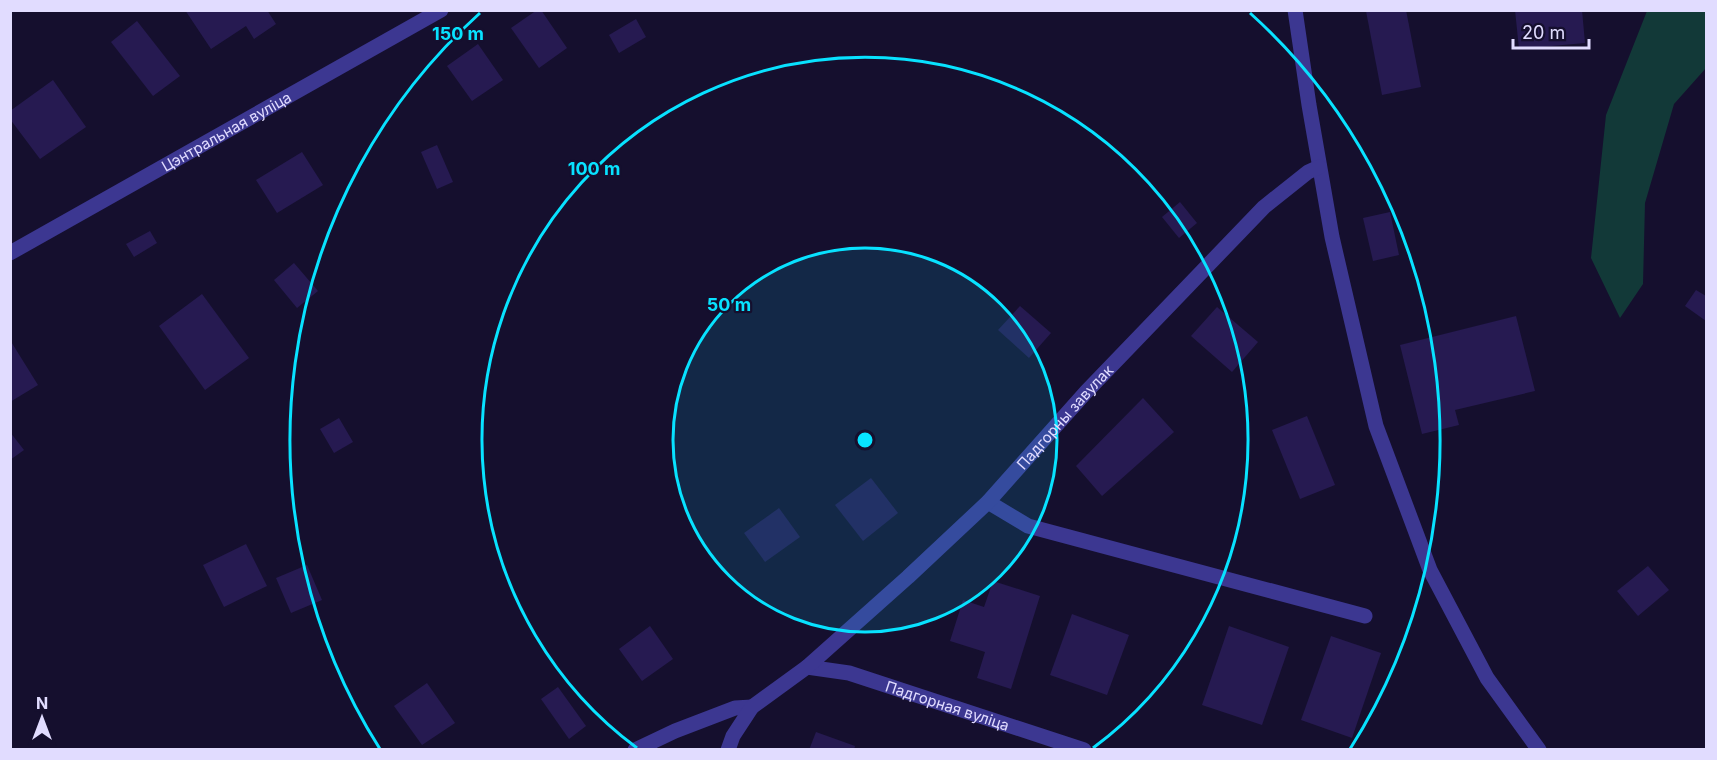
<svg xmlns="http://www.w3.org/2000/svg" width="1717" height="760" viewBox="0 0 1717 760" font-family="Inter,sans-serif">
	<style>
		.green { fill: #123938 }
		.building { fill: #261a51 }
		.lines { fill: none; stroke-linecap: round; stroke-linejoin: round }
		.minor { stroke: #3c3791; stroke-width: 15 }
		.ring { fill: none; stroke: #08e2ff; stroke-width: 3 }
		.labels { text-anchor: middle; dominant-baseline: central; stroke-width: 4.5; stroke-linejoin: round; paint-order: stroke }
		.street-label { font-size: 15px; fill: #e1dcff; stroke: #150f2e }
		.centre { fill: #08e2ff; stroke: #150f2e; stroke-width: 3 }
		.ring-label { font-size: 18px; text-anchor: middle; font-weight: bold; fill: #08e2ff; stroke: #150f2e; stroke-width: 4.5; stroke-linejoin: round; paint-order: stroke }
	</style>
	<rect width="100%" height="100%" fill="#150f2e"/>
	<polygon class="green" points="1647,11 1706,11 1706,68 1674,104 1645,203 1643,284 1620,318 1591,258 1606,115"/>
	<g class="building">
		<polygon points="185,10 267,10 276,24 254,39 246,26 211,49"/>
		<polygon points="537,10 541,10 567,48 539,68 511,28"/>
		<polygon points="1370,10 1406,10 1421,87 1382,95 1366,11"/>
		<polygon points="1515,10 1582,10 1585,43 1519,49"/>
		<polygon points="636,19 646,37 619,53 609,35"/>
		<polygon points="137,21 180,76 153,96 111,42"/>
		<polygon points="478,44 503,80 472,101 447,66"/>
		<polygon points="53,80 86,127 40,159 10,119 10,111"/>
		<polygon points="437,145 453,182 437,189 421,152"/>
		<polygon points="302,152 323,185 277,213 256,180"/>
		<polygon points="1180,202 1197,223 1179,238 1162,217"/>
		<polygon points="1390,212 1399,255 1373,261 1363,218"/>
		<polygon points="150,231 157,243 134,257 126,244"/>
		<polygon points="294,263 318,291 297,308 274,280"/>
		<polygon points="1696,290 1706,296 1706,321 1685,306"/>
		<polygon points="202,294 249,358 205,390 159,326"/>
		<polygon points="1020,306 1051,333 1029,358 998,330"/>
		<polygon points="1217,307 1258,342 1232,372 1191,336"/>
		<polygon points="1516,316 1535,391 1455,410 1459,425 1422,434 1400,345"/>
		<polygon points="10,340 38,385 10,402"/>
		<polygon points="1143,398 1174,432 1102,496 1076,466"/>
		<polygon points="1307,416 1335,485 1300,499 1272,430"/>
		<polygon points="339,418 353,442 334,453 320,429"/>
		<polygon points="10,432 24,450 10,460"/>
		<polygon points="871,478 898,513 863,541 835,505"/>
		<polygon points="779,508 800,537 765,562 744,533"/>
		<polygon points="246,544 267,586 224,607 203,565"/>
		<polygon points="307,565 322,600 291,613 276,578"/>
		<polygon points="1648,566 1669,590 1638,616 1617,591"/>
		<polygon points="993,581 1040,596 1011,689 977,678 985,652 950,641 963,600 984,607"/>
		<polygon points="1072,614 1129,635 1107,695 1050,675"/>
		<polygon points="650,626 673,659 642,681 619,649"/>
		<polygon points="1229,626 1289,647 1262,725 1202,705"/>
		<polygon points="1331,636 1381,653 1352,738 1301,720"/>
		<polygon points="427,683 455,723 422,745 394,706"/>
		<polygon points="558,687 586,726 569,739 541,699"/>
		<polygon points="816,732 855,746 854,750 809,750"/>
	</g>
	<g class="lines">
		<g class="minor">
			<polyline points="1295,10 1309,105 1332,237 1376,426 1430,570 1487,678 1539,750"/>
			<path id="s1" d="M10,253L441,10"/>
			<polyline points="988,502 1028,526 1365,616"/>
			<path id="s2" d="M807,667L849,673L1084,750"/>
			<polyline points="635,750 675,731 735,708 752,707"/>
			<path id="s3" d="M728,750L733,736L752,707L807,667L908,577L988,502L1086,392L1264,207L1308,172L1319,167"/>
		</g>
	</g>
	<circle cx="865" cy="440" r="192" fill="#08e2ff" fill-opacity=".12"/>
	<g class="ring">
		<circle cx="865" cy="440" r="192"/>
		<path d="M637 748A383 383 0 1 1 1093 748"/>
		<path d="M380 749A575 575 0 0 1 480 13M1250 13A575 575 0 0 1 1350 749"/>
	</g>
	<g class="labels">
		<g class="street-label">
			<text stroke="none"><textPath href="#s1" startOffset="248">Цэнтральная вуліца</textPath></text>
			<text stroke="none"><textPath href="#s3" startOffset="477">Падгорны завулак</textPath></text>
			<text stroke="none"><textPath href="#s2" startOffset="146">Падгорная вуліца</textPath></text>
		</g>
	</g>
	<circle cx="865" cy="440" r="9" class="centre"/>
	<g class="ring-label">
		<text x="458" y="40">150 m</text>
		<text x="594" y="175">100 m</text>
		<text x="729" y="311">50 m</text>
	</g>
	<rect width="1717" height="760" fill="none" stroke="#e1dcff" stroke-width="24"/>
	<g transform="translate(42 718)" stroke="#150f2e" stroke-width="4.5" paint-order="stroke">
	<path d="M0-4.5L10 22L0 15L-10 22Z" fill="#e1dcff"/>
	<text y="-9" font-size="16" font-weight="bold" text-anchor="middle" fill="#e1dcff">N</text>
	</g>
	<path d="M1513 39v9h76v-9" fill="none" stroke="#e1dcff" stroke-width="3"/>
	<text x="1522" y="39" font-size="18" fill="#e1dcff" stroke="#150f2e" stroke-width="4.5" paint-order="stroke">20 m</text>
</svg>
